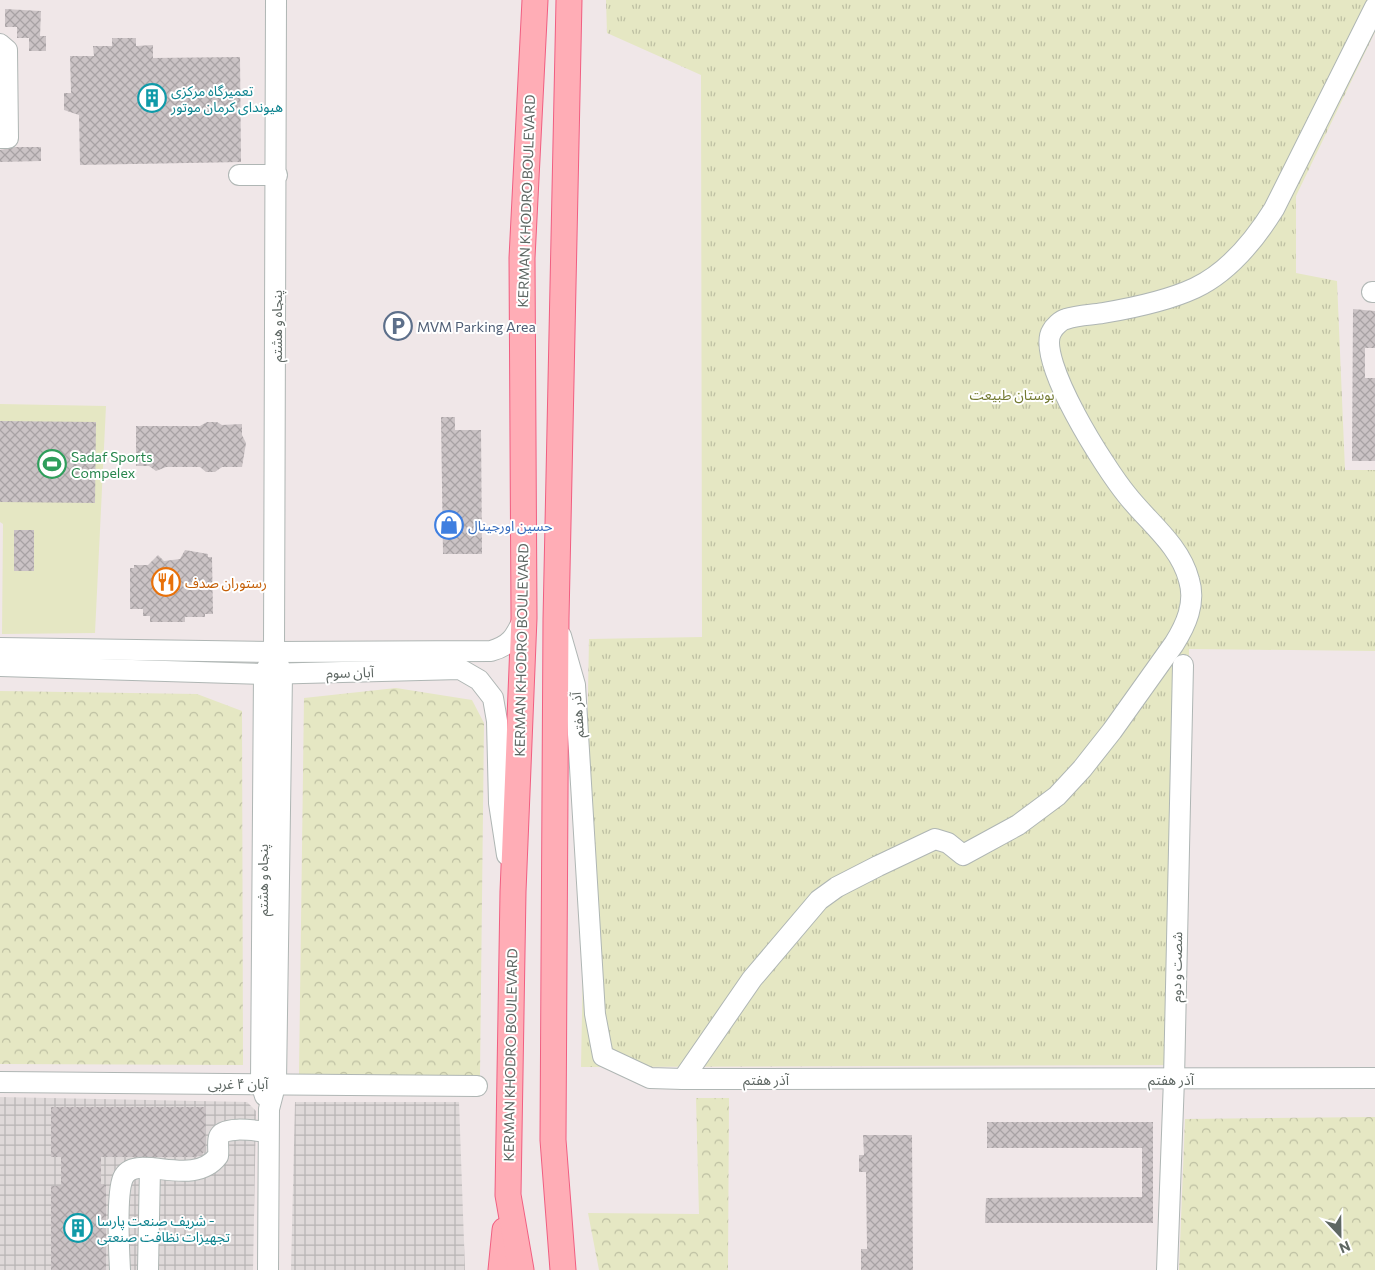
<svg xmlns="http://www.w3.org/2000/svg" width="1375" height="1270" viewBox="0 0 1375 1270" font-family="Commissioner,'Noto Sans Arabic',sans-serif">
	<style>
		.industrial { fill: url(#industrial-grid) }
		.green { fill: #e5e7c3 }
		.forest { fill: url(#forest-crowns) }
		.park { fill: url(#park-tufts) }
		.building { fill: url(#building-cross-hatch) }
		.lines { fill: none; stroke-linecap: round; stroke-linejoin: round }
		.minor-casing { stroke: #afb6b4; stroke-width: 22 }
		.major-casing { stroke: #f15e81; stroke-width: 27 }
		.minor { stroke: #fff; stroke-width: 20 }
		.major { stroke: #ffadb6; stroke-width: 25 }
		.labels { text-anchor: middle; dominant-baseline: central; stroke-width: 4; stroke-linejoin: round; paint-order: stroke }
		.culture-label { font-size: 14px; fill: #0d838f; stroke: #fff; text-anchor: start }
		.street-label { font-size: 14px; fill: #5e6763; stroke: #fff }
		.service-label { font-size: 14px; fill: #4e5e75; stroke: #fff; text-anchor: start }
		.park-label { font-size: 14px; fill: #737a32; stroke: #fff }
		.leisure-label { font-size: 14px; fill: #27864d; stroke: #fff; text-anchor: start }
		.shop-label { font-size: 14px; fill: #366cbe; stroke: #fff; text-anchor: start }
		.food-label { font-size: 14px; fill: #c56008; stroke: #fff; text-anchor: start }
	</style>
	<defs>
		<pattern id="industrial-grid" width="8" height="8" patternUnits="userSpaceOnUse" patternTransform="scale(1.25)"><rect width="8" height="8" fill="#dfd9d9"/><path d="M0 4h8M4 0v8" fill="none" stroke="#b8b4b4"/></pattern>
		<pattern id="forest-crowns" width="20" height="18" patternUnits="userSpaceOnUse" patternTransform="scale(1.25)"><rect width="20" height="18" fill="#e5e7c3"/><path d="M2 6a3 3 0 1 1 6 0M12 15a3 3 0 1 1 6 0" fill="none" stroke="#bdbfa2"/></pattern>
		<pattern id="park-tufts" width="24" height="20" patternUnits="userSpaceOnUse" patternTransform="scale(1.25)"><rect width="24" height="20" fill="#e5e7c3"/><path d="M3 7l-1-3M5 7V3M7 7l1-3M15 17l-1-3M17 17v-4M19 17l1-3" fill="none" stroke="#bdbfa2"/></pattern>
		<pattern id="building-cross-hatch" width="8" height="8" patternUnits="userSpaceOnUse" patternTransform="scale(1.25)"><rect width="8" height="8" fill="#cbc3c5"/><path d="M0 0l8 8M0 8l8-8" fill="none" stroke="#a8a2a4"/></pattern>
	</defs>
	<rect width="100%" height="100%" fill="#f0e7e8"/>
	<g class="industrial">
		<polygon points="0,1097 247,1102 256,1111 253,1270 0,1270"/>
		<polygon points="295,1102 459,1102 465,1270 291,1270"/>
	</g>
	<polygon class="green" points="0,404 106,406 95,633 2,634 3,524 0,522"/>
	<g class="forest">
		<polygon points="396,688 472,700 484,723 480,1076 299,1074 304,698"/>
		<polygon points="0,691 197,694 242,711 243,1065 0,1064"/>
		<polygon points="696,1098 729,1098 728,1270 599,1270 588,1213 699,1214"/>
		<polygon points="1375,1117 1375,1270 1179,1270 1185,1119"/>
	</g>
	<polygon class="park" points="606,0 1375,0 1375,32 1296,196 1296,273 1337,281 1345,470 1375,470 1375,651 1189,649 1183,1065 581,1067 589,639 702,637 701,75 607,33"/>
	<g class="building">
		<polygon points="5,9 41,11 40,36 46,36 46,51 29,51 29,38 17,38 17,27 5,27"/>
		<polygon points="112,38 136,38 136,46 153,45 153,58 240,57 241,162 80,165 79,115 64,110 64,93 71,93 70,56 94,56 93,46 112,46"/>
		<polygon points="15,147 41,147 41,161 0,162 0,150"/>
		<polygon points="1353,309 1375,311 1375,348 1365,348 1365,378 1375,378 1375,461 1352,461"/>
		<polygon points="441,417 455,417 455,430 481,430 482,554 443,554"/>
		<polygon points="0,421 96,422 95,503 0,502"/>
		<polygon points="207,422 217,422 222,425 242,424 242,435 246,443 242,467 222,467 215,472 206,472 200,467 166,467 156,471 149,466 136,466 136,426 200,426"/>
		<rect x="14" y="530" width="20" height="41"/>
		<polygon points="185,550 208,554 208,557 212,557 213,614 205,614 205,617 185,617 185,622 150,622 150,616 143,616 143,609 130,609 130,568 134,568 134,565 148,565 158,555 164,561 180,559"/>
		<polygon points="51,1107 206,1107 205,1151 201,1155 195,1157 101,1157 101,1184 106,1185 106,1270 51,1270 51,1186 61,1186 61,1157 51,1157"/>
		<polygon points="987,1122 1153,1122 1153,1223 985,1223 986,1198 1142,1197 1142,1148 987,1148"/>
		<polygon points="863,1135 912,1135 913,1270 861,1270 861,1249 867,1249 866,1172 859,1172 859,1155 864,1155"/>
	</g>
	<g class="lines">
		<defs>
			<g id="minor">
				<polyline points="0,44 7,50 8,138 0,138"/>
				<polyline points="239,175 277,175"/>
				<polyline points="1372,292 1375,292"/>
				<polyline points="561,636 575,685 595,1014 603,1056 650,1078 683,1079 1375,1078"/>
				<path d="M0,648L274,652L491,651C512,645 515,636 524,618"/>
				<polyline points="0,666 264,674 460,669 479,680 493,698 497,721 499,803 507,855"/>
				<path d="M683,1079L752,979L819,900L837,887L878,866L935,839L948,843L963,855L1018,825L1057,796L1082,769L1112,731L1174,644C1186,625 1196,603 1189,580C1180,545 1148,522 1127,495C1107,471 1034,358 1052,331C1054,327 1061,320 1066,319C1078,315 1091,315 1103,313C1133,308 1167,301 1195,288C1229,272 1254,241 1274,209L1375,7"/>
				<polyline points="0,1082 477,1086"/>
				<polyline points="265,1096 261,1083 264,674 270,662"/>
				<path d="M120,1270C119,1250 116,1194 123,1178C135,1151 192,1190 218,1156C219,1151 217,1142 219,1137C223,1125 258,1131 268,1132"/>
				<polyline points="148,1270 150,1168"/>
				<polyline points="268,1270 269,1109 276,1082 282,674 274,652 276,0"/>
				<polyline points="1167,1270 1174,1079 1183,665"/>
			</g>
			<g id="major">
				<polyline points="501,1270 505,1230"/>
				<polyline points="521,1270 508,1195 513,892 524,618 522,258 535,0"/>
				<polyline points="563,1270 553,1140 556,619 569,0"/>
			</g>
		</defs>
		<use href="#minor" class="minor-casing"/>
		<use href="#major" class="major-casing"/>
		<use href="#minor" class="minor"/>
		<use href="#major" class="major"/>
	</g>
	<defs>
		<symbol id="building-ring" viewBox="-11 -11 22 22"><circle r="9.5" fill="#fff" stroke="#0f9aa8" stroke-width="1.5"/><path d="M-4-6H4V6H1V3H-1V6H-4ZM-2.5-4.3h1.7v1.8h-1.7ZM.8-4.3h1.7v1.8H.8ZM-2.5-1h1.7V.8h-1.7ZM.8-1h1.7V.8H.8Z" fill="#0f9aa8"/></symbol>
		<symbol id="parking-ring" viewBox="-11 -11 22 22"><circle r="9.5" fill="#fff" stroke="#5c6f8a" stroke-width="1.5"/><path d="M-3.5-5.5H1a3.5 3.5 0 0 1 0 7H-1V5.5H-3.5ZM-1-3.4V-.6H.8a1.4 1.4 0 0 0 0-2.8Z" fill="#5c6f8a"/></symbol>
		<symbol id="stadium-ring" viewBox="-11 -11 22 22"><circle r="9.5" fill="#fff" stroke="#2e9e5b" stroke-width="1.5"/><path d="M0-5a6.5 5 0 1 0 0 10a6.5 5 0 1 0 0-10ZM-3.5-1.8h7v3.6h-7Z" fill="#2e9e5b"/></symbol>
		<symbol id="shop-ring" viewBox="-11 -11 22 22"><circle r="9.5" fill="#fff" stroke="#3f7fe0" stroke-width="1.5"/><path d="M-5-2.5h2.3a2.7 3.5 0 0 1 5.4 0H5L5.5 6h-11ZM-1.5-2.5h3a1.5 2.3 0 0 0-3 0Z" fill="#3f7fe0"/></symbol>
		<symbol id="restaurant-ring" viewBox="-11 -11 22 22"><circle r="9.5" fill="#fff" stroke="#e8710a" stroke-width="1.5"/><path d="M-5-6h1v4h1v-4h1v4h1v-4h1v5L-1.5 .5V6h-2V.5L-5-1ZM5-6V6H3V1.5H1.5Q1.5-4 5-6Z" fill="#e8710a"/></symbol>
	</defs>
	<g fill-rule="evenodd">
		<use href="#building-ring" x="136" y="82" width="32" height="32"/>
		<use href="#parking-ring" x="382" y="310" width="32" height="32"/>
		<use href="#stadium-ring" x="36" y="448" width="32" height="32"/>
		<use href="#shop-ring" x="433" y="509" width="32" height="32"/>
		<use href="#restaurant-ring" x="150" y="566" width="32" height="32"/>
		<use href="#building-ring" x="62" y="1212" width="32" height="32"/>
	</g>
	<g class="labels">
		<g class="culture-label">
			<text x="171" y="90">تعمیرگاه مرکزی<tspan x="171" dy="16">هیوندای کرمان موتور</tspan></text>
			<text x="97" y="1220">شریف صنعت پارسا -<tspan x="97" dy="16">تجهیزات نظافت صنعتی</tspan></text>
		</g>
		<g class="street-label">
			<text transform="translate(526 201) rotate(-88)">KERMAN KHODRO BOULEVARD</text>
			<text transform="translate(276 326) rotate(-90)">پنجاه و هشتم</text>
			<text transform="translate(521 650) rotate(-89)">KERMAN KHODRO BOULEVARD</text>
			<text transform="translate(350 672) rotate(-1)">آبان سوم</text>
			<text transform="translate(577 715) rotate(-94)">آذر هفتم</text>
			<text transform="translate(262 880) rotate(-90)">پنجاه و هشتم</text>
			<text transform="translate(1176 967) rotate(-89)">شصت و دوم</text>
			<text transform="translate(510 1055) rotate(-89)">KERMAN KHODRO BOULEVARD</text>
			<text x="766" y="1079">آذر هفتم</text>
			<text x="1171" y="1079">آذر هفتم</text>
			<text x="238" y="1083">آبان ۴ غربی</text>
		</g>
		<g class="service-label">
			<text x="417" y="326">MVM Parking Area</text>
		</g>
		<g class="park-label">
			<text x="1012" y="394">بوستان طبیعت</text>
		</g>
		<g class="leisure-label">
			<text x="71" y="456">Sadaf Sports<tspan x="71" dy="16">Compelex</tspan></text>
		</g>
		<g class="shop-label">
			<text x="468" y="525">حسین اورجینال</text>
		</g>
		<g class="food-label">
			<text x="185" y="582">رستوران صدف</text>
		</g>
	</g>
	<g transform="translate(1340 1235) rotate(158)" stroke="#ffffff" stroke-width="4" paint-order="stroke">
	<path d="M0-4L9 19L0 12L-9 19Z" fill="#5e6763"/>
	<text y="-8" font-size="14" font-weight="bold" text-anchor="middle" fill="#5e6763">N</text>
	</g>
</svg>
